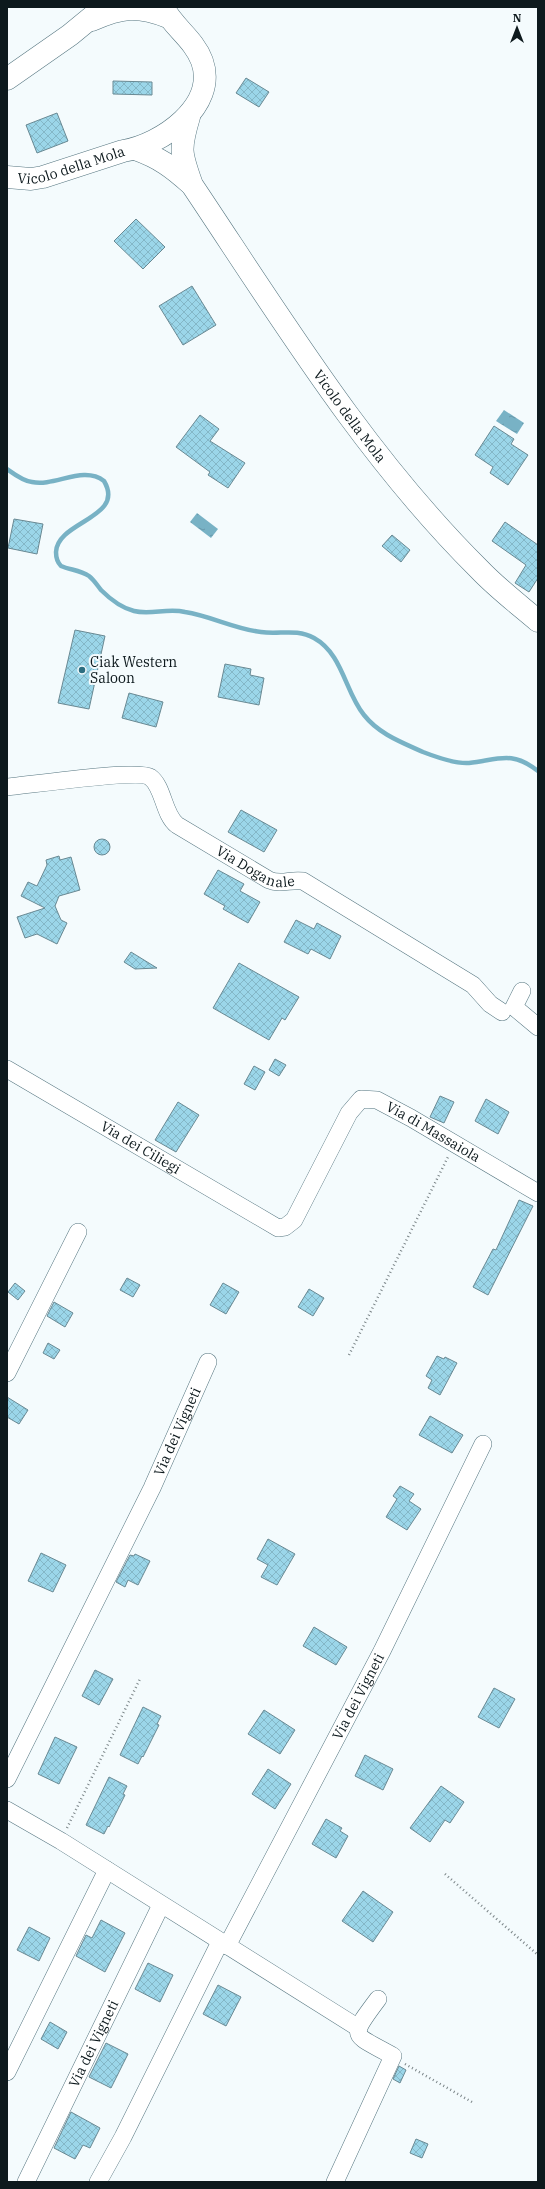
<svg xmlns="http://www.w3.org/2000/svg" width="545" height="2189" viewBox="0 0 545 2189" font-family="'IBM Plex Serif',serif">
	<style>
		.water { fill: url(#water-ripples) }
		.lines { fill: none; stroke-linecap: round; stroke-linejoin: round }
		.stream { stroke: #78b2c5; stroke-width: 4.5 }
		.building { fill: url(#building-cross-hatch); stroke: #698993 }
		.street-casing { stroke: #567680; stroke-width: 18 }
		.secondary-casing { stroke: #567680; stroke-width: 23 }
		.path { stroke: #7b8588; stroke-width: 2.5; stroke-dasharray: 1 3; stroke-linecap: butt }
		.street { stroke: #fff; stroke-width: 17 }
		.secondary { stroke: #fff; stroke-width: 22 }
		.poi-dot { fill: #2c6e81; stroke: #f4fbfd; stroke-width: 1.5 }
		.labels { text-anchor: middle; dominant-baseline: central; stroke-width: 4; stroke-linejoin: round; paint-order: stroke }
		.street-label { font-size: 14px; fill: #0d191d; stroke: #f4fbfd }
		.poi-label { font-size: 14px; fill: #0d191d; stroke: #f4fbfd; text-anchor: start }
	</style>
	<defs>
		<pattern id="water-ripples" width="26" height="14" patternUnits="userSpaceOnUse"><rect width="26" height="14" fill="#78b2c5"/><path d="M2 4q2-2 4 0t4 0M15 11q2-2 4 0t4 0" fill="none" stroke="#6798a9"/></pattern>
		<pattern id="building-cross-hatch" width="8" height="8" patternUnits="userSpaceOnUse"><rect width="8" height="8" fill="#9bd6e9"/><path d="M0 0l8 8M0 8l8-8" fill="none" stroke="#84b7c7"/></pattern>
	</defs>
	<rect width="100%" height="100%" fill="#f4fbfd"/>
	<g class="water">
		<polygon points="504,410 524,423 517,434 496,421"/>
		<polygon points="197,513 218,529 211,538 190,522"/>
	</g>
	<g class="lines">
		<path class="stream" d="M7,469C14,474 23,481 32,482C55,487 83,465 104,481C126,518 57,521 56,552C56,558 57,562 61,566C70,570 80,570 89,576C94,580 97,585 101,590C109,598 122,608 134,611C150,615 168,608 185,612C211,616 235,629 261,632C279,635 296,628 314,638C343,654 345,692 364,715C379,734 401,742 423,752C436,757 455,764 469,763C498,760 511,750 538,771"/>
	</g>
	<g class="building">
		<polygon points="246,78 269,92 259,107 236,93"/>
		<polygon points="113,81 152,82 152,95 113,94"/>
		<polygon points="57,113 68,141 37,153 26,125"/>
		<polygon points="136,219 165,247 143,269 114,241"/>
		<polygon points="192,286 216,325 183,345 159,306"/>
		<polygon points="200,415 219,429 210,441 245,463 228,488 208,475 210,472 176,447"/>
		<polygon points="494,426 514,439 511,444 528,455 508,485 490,473 493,467 475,455"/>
		<polygon points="14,519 43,524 37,554 8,548"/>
		<polygon points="505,522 538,545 538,578 529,592 515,583 526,565 492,541"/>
		<polygon points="392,535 410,550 401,562 382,546"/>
		<polygon points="75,630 105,636 89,709 58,703"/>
		<polygon points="225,664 251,669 250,675 264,678 259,705 218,697"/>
		<polygon points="129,693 163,702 156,727 122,718"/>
		<polygon points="241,810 277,830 264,852 228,832"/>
		<circle cx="102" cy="847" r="8"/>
		<polygon points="59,856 60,860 71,857 80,890 59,896 55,906 61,920 67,923 57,944 37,934 25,938 17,917 45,908 21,896 28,882 37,886 47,865 46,860"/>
		<polygon points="218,870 244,884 240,891 260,902 248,923 223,909 225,906 204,894"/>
		<polygon points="296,920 314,929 317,923 341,936 330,959 311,949 308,954 284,942"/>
		<polygon points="131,952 157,968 135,969 124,962"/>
		<polygon points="239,963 299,997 285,1020 282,1018 269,1040 213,1008"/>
		<polygon points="275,1059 286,1065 279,1076 269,1070"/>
		<polygon points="254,1066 265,1072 255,1090 244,1084"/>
		<polygon points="440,1096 454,1102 444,1123 430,1117"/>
		<polygon points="486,1099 509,1112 498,1134 475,1121"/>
		<polygon points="178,1102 199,1115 176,1152 155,1140"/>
		<polygon points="519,1200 533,1206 488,1295 473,1287 493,1249 496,1250"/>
		<polygon points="127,1278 140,1285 133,1297 120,1290"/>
		<polygon points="15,1283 25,1291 18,1300 8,1292"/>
		<polygon points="223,1283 239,1292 226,1314 210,1305"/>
		<polygon points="309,1289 324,1298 313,1316 298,1307"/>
		<polygon points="54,1302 73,1313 65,1327 47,1316"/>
		<polygon points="48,1343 60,1350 54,1359 43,1353"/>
		<polygon points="437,1356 444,1359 445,1357 457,1363 440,1395 428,1388 432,1380 426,1376"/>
		<polygon points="7,1397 28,1410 19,1424 7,1417"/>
		<polygon points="430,1416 463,1435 452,1453 419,1435"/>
		<polygon points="400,1486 414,1494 409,1501 421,1509 407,1530 386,1517 397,1499 393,1496"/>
		<polygon points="268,1539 295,1554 277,1585 261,1577 268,1565 257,1559"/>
		<polygon points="41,1553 66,1565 53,1592 28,1581"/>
		<polygon points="135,1554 150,1561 138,1585 128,1580 125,1587 116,1582 130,1555 134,1556"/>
		<polygon points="314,1627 347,1647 336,1665 303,1646"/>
		<polygon points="95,1670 113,1679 99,1705 82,1696"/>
		<polygon points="494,1688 515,1699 499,1728 478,1717"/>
		<polygon points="143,1707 161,1716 157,1724 159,1725 143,1757 142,1756 138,1764 120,1755"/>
		<polygon points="264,1710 295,1730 280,1754 248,1734"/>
		<polygon points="55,1737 77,1747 59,1784 38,1774"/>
		<polygon points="365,1755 393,1769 383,1790 355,1776"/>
		<polygon points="268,1769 291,1784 275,1809 252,1794"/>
		<polygon points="109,1777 127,1786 123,1794 125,1795 109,1827 108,1826 104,1834 86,1825"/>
		<polygon points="441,1786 464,1802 450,1823 445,1820 430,1842 410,1828"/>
		<polygon points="326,1819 342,1828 340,1831 348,1836 336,1858 312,1844"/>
		<polygon points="363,1891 393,1912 373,1942 342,1921"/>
		<polygon points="101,1920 125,1933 105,1972 76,1956 86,1935 92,1938"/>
		<polygon points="29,1927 50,1938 39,1961 17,1950"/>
		<polygon points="148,1963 173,1975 160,2002 135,1989"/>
		<polygon points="218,1985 241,1997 226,2026 203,2014"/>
		<polygon points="50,2022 67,2032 58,2049 41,2039"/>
		<polygon points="106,2043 128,2054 111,2088 89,2077"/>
		<polygon points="399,2066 406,2070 400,2083 393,2079"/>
		<polygon points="71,2112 100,2128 90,2148 83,2145 75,2159 54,2148"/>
		<polygon points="416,2139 428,2144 422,2158 410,2153"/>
	</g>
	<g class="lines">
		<defs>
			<g id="street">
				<path id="s1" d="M7,787C29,785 138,769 150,777C164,787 163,814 177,825L269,880C281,885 291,879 303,881L473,985L490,1004L502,1012"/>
				<polyline points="522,991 514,1007 538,1027"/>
				<path id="s2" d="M7,1069L278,1228L285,1227L294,1220L349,1113L361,1099L377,1100L411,1118L538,1193"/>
				<polyline points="7,1373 78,1232"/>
				<path id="s3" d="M7,1779L152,1488L208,1362"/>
				<polyline points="7,1810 61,1841 357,2027"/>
				<path id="s4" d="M227,1946L382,1651L483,1444"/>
				<polyline points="7,2072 107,1870"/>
				<path id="s5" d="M26,2182L161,1905"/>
				<polyline points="98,2182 123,2137 220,1942"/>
				<path d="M335,2182L393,2056C352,2033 348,2039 378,1999"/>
			</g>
			<g id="secondary">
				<path d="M92,20C122,7 137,5 168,17"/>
				<polyline points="7,79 70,35 104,7"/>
				<path id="s6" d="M189,117C179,150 181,154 192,185C281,318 365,456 479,569C497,588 518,604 538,621"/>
				<path d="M135,149C160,158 172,167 191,184"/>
				<path id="s7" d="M7,177L31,179L43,177L123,151C161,145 218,106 202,61C194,39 173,27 163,7"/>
			</g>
		</defs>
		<use href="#street" class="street-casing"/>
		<use href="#secondary" class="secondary-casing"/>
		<g class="path">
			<polyline points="349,1355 448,1157"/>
			<polyline points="67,1828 140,1679"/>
			<polyline points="445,1874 538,1955"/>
			<polyline points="405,2064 472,2102"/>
		</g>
		<use href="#street" class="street"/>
		<use href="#secondary" class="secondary"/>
	</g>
	<circle class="poi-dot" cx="82" cy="670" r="4"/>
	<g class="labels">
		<g class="street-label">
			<text stroke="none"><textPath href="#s7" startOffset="66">Vicolo della Mola</textPath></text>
			<text stroke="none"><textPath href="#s6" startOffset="350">Vicolo della Mola</textPath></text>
			<text stroke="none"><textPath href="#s1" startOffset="290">Via Doganale</textPath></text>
			<text stroke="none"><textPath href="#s2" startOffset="552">Via di Massaiola</textPath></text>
			<text stroke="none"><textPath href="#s2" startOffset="155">Via dei Ciliegi</textPath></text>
			<text stroke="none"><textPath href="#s3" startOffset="387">Via dei Vigneti</textPath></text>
			<text stroke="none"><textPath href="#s4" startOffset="282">Via dei Vigneti</textPath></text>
			<text stroke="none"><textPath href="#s5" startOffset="154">Via dei Vigneti</textPath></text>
		</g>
		<g class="poi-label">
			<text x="90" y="662">Ciak Western<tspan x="90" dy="16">Saloon</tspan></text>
		</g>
	</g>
	<rect width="545" height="2189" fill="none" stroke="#0d191d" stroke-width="16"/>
	<g transform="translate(517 28)" stroke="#f4fbfd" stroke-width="3" paint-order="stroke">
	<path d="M0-3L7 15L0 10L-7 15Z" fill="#0d191d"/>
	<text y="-6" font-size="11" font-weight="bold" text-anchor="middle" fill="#0d191d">N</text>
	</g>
</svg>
